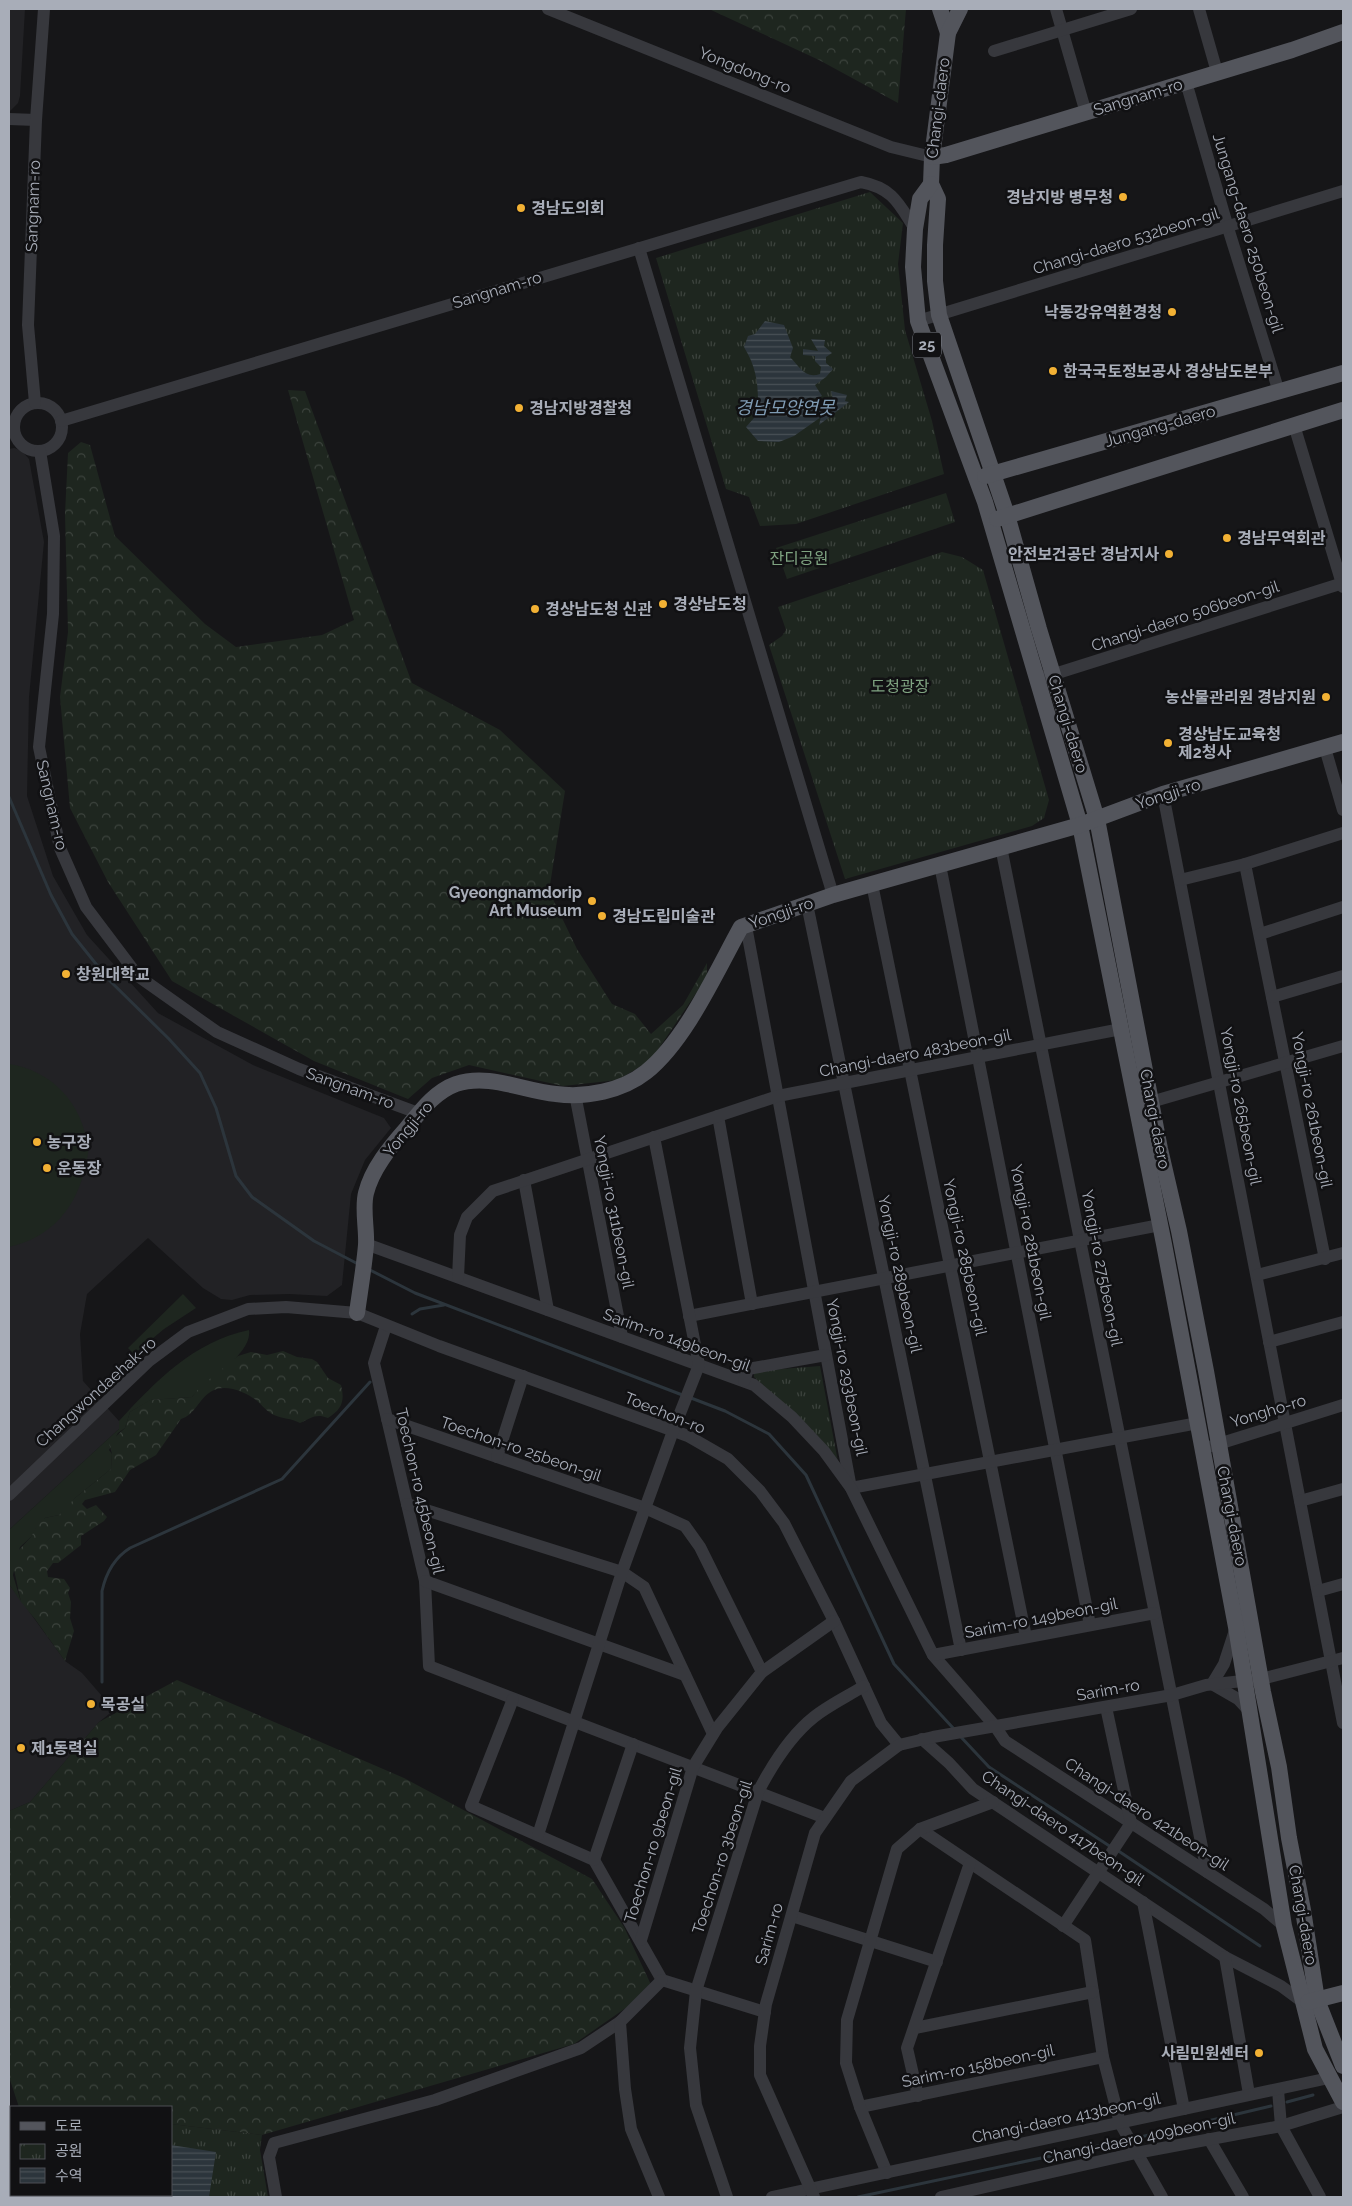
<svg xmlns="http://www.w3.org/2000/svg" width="1352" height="2206" viewBox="0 0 1352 2206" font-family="Raleway,'Noto Sans KR',sans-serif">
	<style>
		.built { fill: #222225 }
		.grass { fill: #1e261f }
		.forest { fill: url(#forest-crowns) }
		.park { fill: url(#park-tufts) }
		.water { fill: url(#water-rules) }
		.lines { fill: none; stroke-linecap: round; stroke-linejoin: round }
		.stream { stroke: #2c353c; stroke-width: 3 }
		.minor { stroke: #37383d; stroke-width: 12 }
		.major { stroke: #53555c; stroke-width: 16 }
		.poi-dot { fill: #f2b134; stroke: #111113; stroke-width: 2 }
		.labels { text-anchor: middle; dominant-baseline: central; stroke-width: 5; stroke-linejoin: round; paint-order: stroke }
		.shield { fill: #111113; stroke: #7b7e86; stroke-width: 1 }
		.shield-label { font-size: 15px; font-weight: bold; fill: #a8adb8 }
		.street-label { font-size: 16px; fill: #a8adb8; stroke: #111113 }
		.poi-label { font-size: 16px; font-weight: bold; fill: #a8adb8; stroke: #111113; text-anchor: start }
		.park-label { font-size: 16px; fill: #7fa381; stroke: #111113 }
		.water-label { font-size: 18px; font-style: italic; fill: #7f9bb3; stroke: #111113 }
	</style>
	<defs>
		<pattern id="forest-crowns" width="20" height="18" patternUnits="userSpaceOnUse" patternTransform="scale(1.25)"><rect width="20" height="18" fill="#1e261f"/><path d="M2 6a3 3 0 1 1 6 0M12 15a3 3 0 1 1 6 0" fill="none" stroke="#3c433d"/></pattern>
		<pattern id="park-tufts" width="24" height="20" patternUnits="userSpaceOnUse" patternTransform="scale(1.25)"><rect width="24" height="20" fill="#1e261f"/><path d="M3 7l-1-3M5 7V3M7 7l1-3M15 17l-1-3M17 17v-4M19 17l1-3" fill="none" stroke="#3c433d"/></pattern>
		<pattern id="water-rules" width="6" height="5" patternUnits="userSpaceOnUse" patternTransform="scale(1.25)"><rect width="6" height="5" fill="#2c353c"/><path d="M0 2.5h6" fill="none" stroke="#485056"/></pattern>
	</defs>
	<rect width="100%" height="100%" fill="#161618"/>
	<g class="built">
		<polygon points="9,9 25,9 20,96 18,103 9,112"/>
		<polygon points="14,448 21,450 29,459 44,542 29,697 27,796 53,876 87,935 158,1013 253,1065 384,1118 391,1128 365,1160 351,1194 342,1285 327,1296 289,1294 250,1295 232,1300 221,1299 203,1288 148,1238 87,1294 80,1334 83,1381 119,1421 119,1429 9,1530 9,449"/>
		<polygon points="9,1584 65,1661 82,1673 114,1710 99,1722 30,1802 9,1811"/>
	</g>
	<g class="grass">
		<path d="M9,1064C53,1071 83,1104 88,1149C89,1154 86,1161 85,1167C77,1207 51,1238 9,1247Z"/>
		<polygon points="183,1294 196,1308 164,1329 134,1354 128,1348"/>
		<path d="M249,1330C253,1354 206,1380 192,1397L151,1400L130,1412L125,1428L118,1433L109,1450L112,1454L111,1469L75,1498L67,1509L59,1515L45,1518L37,1527L31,1537L20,1547L13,1575L21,1602L9,1584V1530L119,1429V1421C155,1382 194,1341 249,1330Z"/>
	</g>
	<g class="forest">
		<polygon points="709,9 906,9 898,103 819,60"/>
		<polygon points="288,390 305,391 412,683 500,730 565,791 549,891 577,949 612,1004 635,1014 651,1034 683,1005 707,963 707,977 651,1060 618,1080 563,1086 469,1065 432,1078 408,1099 314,1061 172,981 108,882 70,808 60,697 68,632 65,514 68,453 81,442 90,445 115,536 205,624 236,647 322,635 354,620"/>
		<path d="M283,1351L297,1357L312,1359L317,1362L328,1378L341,1385C345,1401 342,1409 328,1418C316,1413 311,1418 300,1423C291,1418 283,1419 274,1415C267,1412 262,1405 256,1400C246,1392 225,1383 212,1391C199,1398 195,1415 181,1419L156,1455L130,1470L115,1492L85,1500L82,1504L87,1509L96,1505L107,1517L104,1521L81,1536V1545L58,1563H53L47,1571L48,1577L64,1579L70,1588L68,1593L71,1602L70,1618L74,1631L65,1661L35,1619L21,1602L13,1565L15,1554L31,1537L39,1522L45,1518L59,1515L75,1498L111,1469L112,1454L109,1443L125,1428L130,1412L150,1400L192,1397L201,1386L238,1356L251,1352L267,1355Z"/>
		<polygon points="177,1680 404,1778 592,1879 624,1927 653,1989 574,2044 262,2135 171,2124 171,2107 19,2107 9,2077 9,1811 30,1802 99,1722"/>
	</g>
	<g class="park">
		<polygon points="870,192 903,223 898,264 905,330 932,421 944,474 796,524 760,526 749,497 726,489 656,258"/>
		<polygon points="946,493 955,522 787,579 776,548"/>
		<polygon points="942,552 962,557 983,570 1049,800 1044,818 1032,826 845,879 769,645 782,636 786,630 778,607"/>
		<polygon points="820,1366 838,1462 801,1422 754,1377 754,1371"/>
		<polygon points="171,2124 262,2135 260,2150 268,2197 47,2197 47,2195 171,2195"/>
	</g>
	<g class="water">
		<path d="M765,321L784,325L793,348L790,357C800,367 805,379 820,374L821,367L815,361V356L803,355V349L818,351L811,339L825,340L824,346L832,353L826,357V363L833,369L826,377L815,385L822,396L812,399L814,406L821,408L826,404H834L831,391L847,395L845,401L849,402L819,425L821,417L794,436L779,442L758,441L746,427L754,418L750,409L758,401C758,380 755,365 744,347L748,336L755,334Z"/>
		<polygon points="171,2145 216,2152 209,2197 74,2197 74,2195 171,2195"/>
	</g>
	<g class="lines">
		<g class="stream">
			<polyline points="9,797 51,895 72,934 108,979 169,1039 200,1073 216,1108 236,1176 252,1197 314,1241 358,1264"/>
			<polyline points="368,1269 415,1293 685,1396"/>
			<polyline points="412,1314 420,1309 444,1305"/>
			<polyline points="691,1398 725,1411 769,1434 806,1475 894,1664 954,1729"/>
			<path d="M102,1682V1591C106,1573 114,1558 130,1548L282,1479L370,1382"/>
			<polyline points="960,1736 989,1767 1111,1847"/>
			<polyline points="1117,1850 1260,1946"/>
			<polyline points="1287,2102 1313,2095"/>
			<polyline points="1132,2139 1271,2106"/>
			<polyline points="858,2197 1126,2140"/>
		</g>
		<g class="minor">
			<polyline points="548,9 891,147 932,157"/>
			<polyline points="1056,9 1086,113"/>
			<polyline points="1199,9 1217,72"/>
			<polyline points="994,51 1131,9"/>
			<polyline points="1186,82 1228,228 1279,392"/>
			<polyline points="9,119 36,120"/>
			<polyline points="639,248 833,895"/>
			<polyline points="918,321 1343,191"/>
			<circle cx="38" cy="427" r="24"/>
			<polyline points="35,403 28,325 36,120 44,9"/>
			<path d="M61,421L861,182C893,188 899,204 915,229"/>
			<polyline points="1294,425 1343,587"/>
			<polyline points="40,451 54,536 53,614 39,747 60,848 86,907 138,976 217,1032 299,1069 418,1113"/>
			<polyline points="1045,677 1343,583"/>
			<polyline points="1325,748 1343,810"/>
			<polyline points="1163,794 1343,1723"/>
			<polyline points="1001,847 1207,1872"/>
			<polyline points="1245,864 1325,1259"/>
			<polyline points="940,865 1090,1625"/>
			<polyline points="1180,880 1245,864 1343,833"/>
			<polyline points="872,884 1026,1637"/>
			<polyline points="807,904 961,1650"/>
			<polyline points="746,926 851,1488 1198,1423"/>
			<polyline points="1260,934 1343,907"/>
			<polyline points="1272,997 1343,976"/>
			<polyline points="575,1094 622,1337"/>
			<polyline points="1144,1104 1343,1046"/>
			<polyline points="718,1116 752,1304"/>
			<polyline points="524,1180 548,1310"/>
			<polyline points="366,1244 754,1385 792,1417 824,1451 851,1488 933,1655 995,1726 1005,1741 1264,1909 1284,1926"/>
			<polyline points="1257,1275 1343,1253"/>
			<polyline points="458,1277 460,1235 467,1217 493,1191 778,1096 1121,1029"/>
			<polyline points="689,1316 1160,1225"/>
			<polyline points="386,1326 374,1363 425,1581 429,1666 825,1818"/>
			<polyline points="1269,1342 1343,1322"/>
			<polyline points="744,1381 748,1369 826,1355"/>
			<polyline points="387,1419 645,1508 685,1526 700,1547 762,1672"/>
			<polyline points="1212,1446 1343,1405"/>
			<polyline points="497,1457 523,1376"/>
			<polyline points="9,1495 149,1361 188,1332 248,1309 286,1307 357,1313 439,1346 688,1436 728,1459 760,1491 784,1523 834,1621 881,1723 899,1745"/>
			<polyline points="1300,1501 1343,1489"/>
			<polyline points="407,1504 622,1572 644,1587 713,1734"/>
			<polyline points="425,1581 685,1675"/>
			<polyline points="1318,1591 1343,1584"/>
			<polyline points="933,1655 1155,1613"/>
			<polyline points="1212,1684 1224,1664 1235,1630"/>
			<polyline points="1212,1684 1238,1699 1250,1712"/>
			<polyline points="513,1699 471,1806 594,1860 662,1980 765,2012"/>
			<polyline points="922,1739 949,1763 973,1789 1225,1957 1281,1986 1304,2003"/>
			<polyline points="920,1829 1085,1940 1103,2057 1120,2123 1162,2197"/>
			<polyline points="538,1835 622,1572 673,1431 699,1365 654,1137"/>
			<polyline points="594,1860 633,1744"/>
			<polyline points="1143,1902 1184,2109"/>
			<polyline points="792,1916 937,1962"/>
			<polyline points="1063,1926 1131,1823 1106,1707"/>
			<polyline points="641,1940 693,1767 717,1728 762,1672 834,1621"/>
			<polyline points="1225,1957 1249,2094"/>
			<polyline points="915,2028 1093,1992"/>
			<polyline points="1278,2090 1281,2126 1320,2197"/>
			<polyline points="918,2096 907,2048 970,1863"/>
			<polyline points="860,2107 1103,2057"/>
			<polyline points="1209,2139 1243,2197"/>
			<polyline points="887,2173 860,2107 846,2063 847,2020 897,1849 920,1829 993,1802"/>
			<polyline points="276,2197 269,2157 274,2143 435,2100 581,2048 620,2022"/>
			<polyline points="659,2197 631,2129 625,2089 620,2022 662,1980"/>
			<path d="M727,2197L696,2105L690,2048L696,1991L758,1792C772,1765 790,1736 814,1717C829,1705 848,1696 864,1686"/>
			<polyline points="772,2197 1329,2078"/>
			<polyline points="814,2197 760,2075 760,2046 766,2004 815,1833 851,1781 899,1745 933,1737 1172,1695 1206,1685 1261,1679 1343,1658"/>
			<polyline points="941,2197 1136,2153 1281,2126 1343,2107"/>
		</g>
		<g class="major">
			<polyline points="940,9 948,33"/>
			<polyline points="960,9 948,33 932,157 931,184 938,199 935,245 935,281 939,315 1007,515 1039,629 1097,819 1160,1149 1179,1231 1206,1371 1263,1692 1279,1767 1289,1838 1303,1910 1317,2000 1343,2066"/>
			<polyline points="932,157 946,155 1292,50 1343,32"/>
			<polyline points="931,184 920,199 915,229 913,267 918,321 985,502 1080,825 1164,1244 1236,1627 1284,1926 1315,2049 1343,2102"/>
			<polyline points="985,476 1343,373"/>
			<polyline points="997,519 1343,410"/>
			<path d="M357,1313C360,1291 364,1268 366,1245C367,1229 362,1208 366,1193C372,1169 390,1147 406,1129C420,1112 434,1092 456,1084C489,1073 523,1091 556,1094C586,1098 622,1091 646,1072C686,1040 716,972 741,927L833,895L1080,825L1163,794L1343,742"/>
			<polyline points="1308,2002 1343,1993"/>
		</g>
	</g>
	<g class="poi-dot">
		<circle cx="1123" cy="197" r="5"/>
		<circle cx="521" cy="208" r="5"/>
		<circle cx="1172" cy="312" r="5"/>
		<circle cx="1053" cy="371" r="5"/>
		<circle cx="519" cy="408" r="5"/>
		<circle cx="1227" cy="538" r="5"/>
		<circle cx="1169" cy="554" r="5"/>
		<circle cx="663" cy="604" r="5"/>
		<circle cx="535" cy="609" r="5"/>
		<circle cx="1326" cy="697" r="5"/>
		<circle cx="1168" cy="743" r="5"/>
		<circle cx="592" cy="901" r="5"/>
		<circle cx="602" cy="916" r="5"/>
		<circle cx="66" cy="974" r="5"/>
		<circle cx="37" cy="1142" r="5"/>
		<circle cx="47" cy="1168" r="5"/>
		<circle cx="91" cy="1704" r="5"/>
		<circle cx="21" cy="1748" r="5"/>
		<circle cx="1259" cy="2053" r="5"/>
	</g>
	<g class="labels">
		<rect class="shield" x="913" y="332.5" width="28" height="25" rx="4"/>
		<g class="shield-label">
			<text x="927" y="345">25</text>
		</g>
		<g class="street-label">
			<text transform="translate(745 70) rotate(22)">Yongdong-ro</text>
			<text transform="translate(1138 97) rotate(-17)">Sangnam-ro</text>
			<text transform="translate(938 108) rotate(-83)">Changi-daero</text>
			<text transform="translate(33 206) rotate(-88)">Sangnam-ro</text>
			<text transform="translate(1248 233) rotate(73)">Jungang-daero 250beon-gil</text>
			<text transform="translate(1126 241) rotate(-17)">Changi-daero 532beon-gil</text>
			<text transform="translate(497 290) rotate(-17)">Sangnam-ro</text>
			<text transform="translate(1160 426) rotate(-16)">Jungang-daero</text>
			<text transform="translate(1185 616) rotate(-18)">Changi-daero 506beon-gil</text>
			<text transform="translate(1068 724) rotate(73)">Changi-daero</text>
			<text transform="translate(1168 794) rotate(-18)">Yongji-ro</text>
			<text transform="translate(52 805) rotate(77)">Sangnam-ro</text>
			<text transform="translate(781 913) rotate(-19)">Yongji-ro</text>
			<text transform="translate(915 1053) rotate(-11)">Changi-daero 483beon-gil</text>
			<text transform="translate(350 1088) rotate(20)">Sangnam-ro</text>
			<text transform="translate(1241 1106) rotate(79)">Yongji-ro 265beon-gil</text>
			<text transform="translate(1312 1110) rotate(79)">Yongji-ro 261beon-gil</text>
			<text transform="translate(1155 1119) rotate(79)">Changi-daero</text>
			<text transform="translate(408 1129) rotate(-50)">Yongji-ro</text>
			<text transform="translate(614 1212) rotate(79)">Yongji-ro 311beon-gil</text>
			<text transform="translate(1031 1242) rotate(79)">Yongji-ro 281beon-gil</text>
			<text transform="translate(965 1257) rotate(78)">Yongji-ro 285beon-gil</text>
			<text transform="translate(1102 1268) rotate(79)">Yongji-ro 275beon-gil</text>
			<text transform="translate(900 1274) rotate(78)">Yongji-ro 289beon-gil</text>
			<text transform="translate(677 1340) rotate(20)">Sarim-ro 149beon-gil</text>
			<text transform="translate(847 1377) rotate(79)">Yongji-ro 293beon-gil</text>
			<text transform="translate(96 1392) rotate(-42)">Changwondaehak-ro</text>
			<text transform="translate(1268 1411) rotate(-17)">Yongho-ro</text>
			<text transform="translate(665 1413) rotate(22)">Toechon-ro</text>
			<text transform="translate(521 1449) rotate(19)">Toechon-ro 25beon-gil</text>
			<text transform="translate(420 1491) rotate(77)">Toechon-ro 45beon-gil</text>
			<text transform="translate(1232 1516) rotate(79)">Changi-daero</text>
			<text transform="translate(1041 1618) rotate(-11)">Sarim-ro 149beon-gil</text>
			<text transform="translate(1108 1690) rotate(-10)">Sarim-ro</text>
			<text transform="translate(1147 1814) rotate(33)">Changi-daero 421beon-gil</text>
			<text transform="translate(1063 1828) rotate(34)">Changi-daero 417beon-gil</text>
			<text transform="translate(653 1845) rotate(-73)">Toechon-ro 9beon-gil</text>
			<text transform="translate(722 1857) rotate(-72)">Toechon-ro 3beon-gil</text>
			<text transform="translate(1303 1915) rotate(80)">Changi-daero</text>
			<text transform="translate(769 1934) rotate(-74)">Sarim-ro</text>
			<text transform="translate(978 2066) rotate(-12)">Sarim-ro 158beon-gil</text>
			<text transform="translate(1066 2118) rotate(-12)">Changi-daero 413beon-gil</text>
			<text transform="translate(1139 2138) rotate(-12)">Changi-daero 409beon-gil</text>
		</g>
		<g class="poi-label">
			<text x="1113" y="197" text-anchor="end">경남지방 병무청</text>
			<text x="531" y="208">경남도의회</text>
			<text x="1162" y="312" text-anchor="end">낙동강유역환경청</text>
			<text x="1063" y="371">한국국토정보공사 경상남도본부</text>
			<text x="529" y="408">경남지방경찰청</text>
			<text x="1237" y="538">경남무역회관</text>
			<text x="1159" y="554" text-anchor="end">안전보건공단 경남지사</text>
			<text x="673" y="604">경상남도청</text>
			<text x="545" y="609">경상남도청 신관</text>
			<text x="1316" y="697" text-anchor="end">농산물관리원 경남지원</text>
			<text x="1178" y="734">경상남도교육청<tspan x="1178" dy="18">제2청사</tspan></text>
			<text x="582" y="892" text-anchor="end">Gyeongnamdorip<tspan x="582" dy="18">Art Museum</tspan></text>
			<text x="612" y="916">경남도립미술관</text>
			<text x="76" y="974">창원대학교</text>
			<text x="47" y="1142">농구장</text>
			<text x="57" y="1168">운동장</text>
			<text x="101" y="1704">목공실</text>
			<text x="31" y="1748">제1동력실</text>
			<text x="1249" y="2053" text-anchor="end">사림민원센터</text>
		</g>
		<g class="park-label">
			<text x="799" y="558">잔디공원</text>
			<text x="900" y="686">도청광장</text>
		</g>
		<g class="water-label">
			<text x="785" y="407">경남모양연못</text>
		</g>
	</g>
	<rect width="1352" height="2206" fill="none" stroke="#a8adb8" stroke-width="20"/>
	<rect x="10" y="2106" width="162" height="90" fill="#111113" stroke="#4d4f55"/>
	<rect x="20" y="2122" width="25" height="8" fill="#53555c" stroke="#4d4f55"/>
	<text x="55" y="2131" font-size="15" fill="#a8adb8">도로</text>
	<rect x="20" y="2144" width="25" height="15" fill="url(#park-tufts)" stroke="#4d4f55"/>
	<text x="55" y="2156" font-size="15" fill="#a8adb8">공원</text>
	<rect x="20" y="2168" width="25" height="15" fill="url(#water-rules)" stroke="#4d4f55"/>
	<text x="55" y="2181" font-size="15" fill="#a8adb8">수역</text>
</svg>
